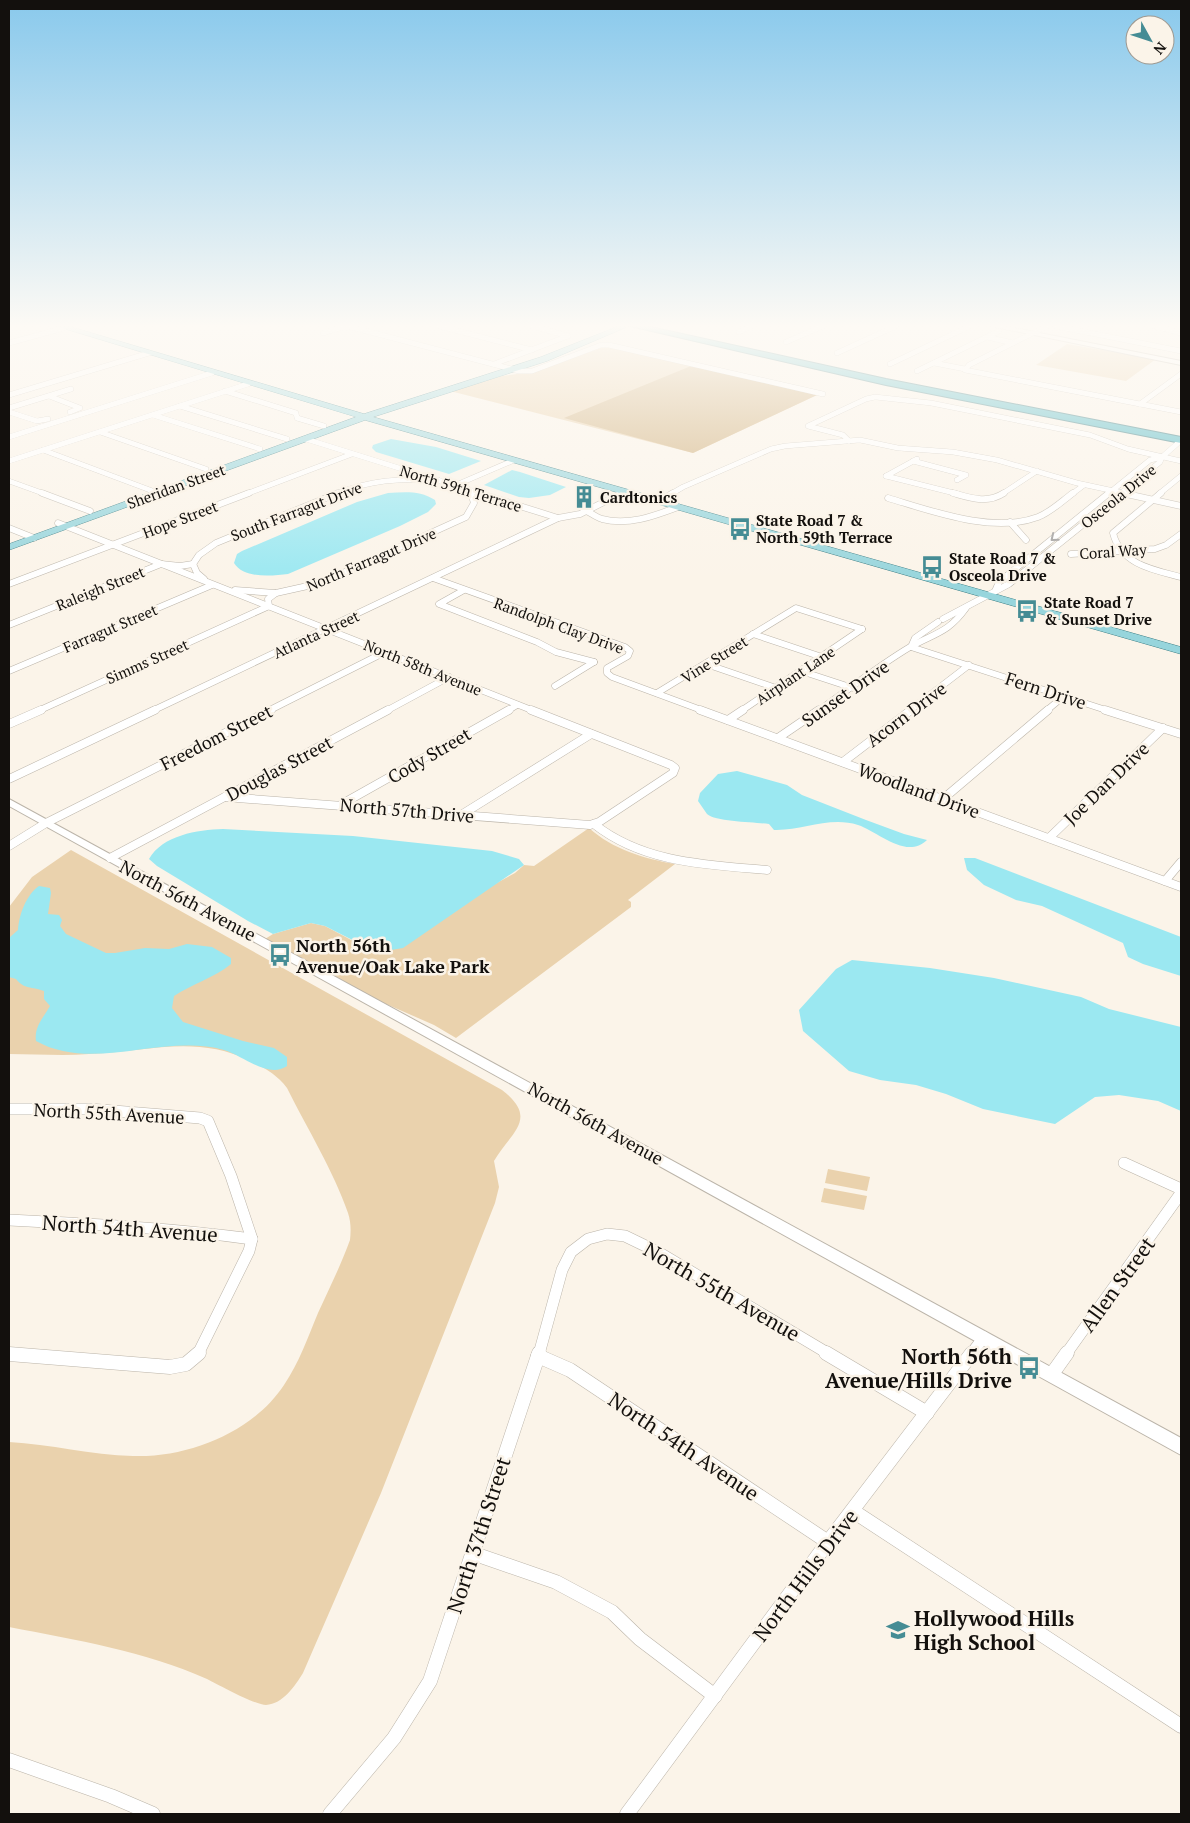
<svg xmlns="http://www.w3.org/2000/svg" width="1190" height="1823" viewBox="0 0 1190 1823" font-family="'PT Serif',serif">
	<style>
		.green { fill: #ead2ad }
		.forest { fill: #d0b07d }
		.water { fill: #9be8f1 }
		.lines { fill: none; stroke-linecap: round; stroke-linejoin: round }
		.street-far4-casing { stroke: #bbb4a9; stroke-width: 5.5 }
		.street-far3-casing { stroke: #bbb4a9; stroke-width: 7 }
		.street-far2-casing { stroke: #bbb4a9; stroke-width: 9 }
		.street-far1-casing { stroke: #bbb4a9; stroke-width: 12 }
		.street-casing { stroke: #bbb4a9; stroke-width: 15 }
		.secondary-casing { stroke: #bbb4a9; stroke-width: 2 }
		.primary-casing { stroke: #3b7e85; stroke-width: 1 }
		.highway-casing { stroke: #3b7e85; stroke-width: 2 }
		.street-far4 { stroke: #fff; stroke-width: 5 }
		.street-far3 { stroke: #fff; stroke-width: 6 }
		.street-far2 { stroke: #fff; stroke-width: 8 }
		.street-far1 { stroke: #fff; stroke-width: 11 }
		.street { stroke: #fff; stroke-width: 14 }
		.secondary { fill: #fff; fill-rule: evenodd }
		.primary { fill: #97d5dc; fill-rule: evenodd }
		.highway { fill: #51b9c5; fill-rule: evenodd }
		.oneway { stroke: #a19f9e }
		.labels { text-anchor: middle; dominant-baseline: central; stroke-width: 5; stroke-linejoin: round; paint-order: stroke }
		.far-street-label { font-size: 15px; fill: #13100d; stroke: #fbf4e9 }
		.far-poi-label { font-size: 15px; font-weight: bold; fill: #13100d; stroke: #fbf4e9; text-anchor: start }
		.street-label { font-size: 18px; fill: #13100d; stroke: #fbf4e9 }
		.poi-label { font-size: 18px; font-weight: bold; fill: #13100d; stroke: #fbf4e9; text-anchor: start }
		.near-street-label { font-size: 21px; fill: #13100d; stroke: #fbf4e9 }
		.near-poi-label { font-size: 21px; font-weight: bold; fill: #13100d; stroke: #fbf4e9; text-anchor: end }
	</style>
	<rect width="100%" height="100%" fill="#fbf4e9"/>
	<g class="green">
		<polygon points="1067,344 1156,359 1126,381 1036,365"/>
		<polygon points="606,346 817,395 693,453 450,391 502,376 538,371"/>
		<path d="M589,828C612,849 645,859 675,864L628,900L631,902V907L456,1038L434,1025L377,1000L265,939L273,934L311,923L325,926L372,951L515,873L524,865L534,866Z"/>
		<path d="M71,850L502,1090C540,1119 510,1133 494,1161L499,1187L495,1203L381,1493L303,1673C295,1686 283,1704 266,1705C255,1705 219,1685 207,1679C145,1651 76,1640 9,1627V1442C50,1444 91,1455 133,1456C189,1458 253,1432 284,1385C299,1363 308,1337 318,1313C329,1289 341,1265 350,1240C351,1231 351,1222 348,1213C334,1172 307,1128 287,1088C277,1075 266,1069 251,1061C194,1034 148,1052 89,1054C63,1056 35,1054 9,1054V907L32,877Z"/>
		<polygon points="828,1169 870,1177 867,1191 825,1183"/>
		<polygon points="824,1188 867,1196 864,1210 821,1202"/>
	</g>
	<polygon class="forest" points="691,366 817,395 693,453 564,418"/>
	<g class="water">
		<polygon points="391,439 436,447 481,461 449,474 376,452 372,448 373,445"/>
		<polygon points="512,470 520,472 566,487 550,495 529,498 519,497 484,485"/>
		<path d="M388,493C404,492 420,490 435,500L436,504L428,512L400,526L288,574C272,576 244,579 234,563L237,554L242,551L357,502Z"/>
		<path d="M737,771L787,785L802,795L866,820L904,834L927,840C906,860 879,832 858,825C829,816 802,831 774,830L769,824C755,822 716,822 707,814C704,810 701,805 698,801L700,793L718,774Z"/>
		<path d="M223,829L353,836L492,851L519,859L524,865L403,948L379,952L372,950L325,926L311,923L273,934L248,921L157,866L149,859C163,835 197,830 223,829Z"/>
		<polygon points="964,858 975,858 1181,937 1181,976 1143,964 1128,957 1123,943 1042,906 1016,900 984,885 967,870"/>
		<path d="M39,886L50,888L51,893L48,914L59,915L62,920L60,926L66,934L106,953H115L145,948L169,949L187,944L212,947L231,958V964C214,978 192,984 174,996L172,1008L183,1022L243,1041L274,1048L287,1057V1066C268,1079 244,1056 224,1050C163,1033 93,1073 36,1041C34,1027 43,1018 50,1006L44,999V991C31,986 25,990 16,979L9,977V938L18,930C19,915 26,895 39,886Z"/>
		<polygon points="852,960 930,968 994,978 1081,997 1109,1009 1181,1027 1181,1111 1158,1101 1119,1095 1095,1097 1055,1124 983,1109 946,1094 916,1085 880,1080 849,1071 803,1031 799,1010 836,969"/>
	</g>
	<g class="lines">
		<defs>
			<g id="street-far4">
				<polyline points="347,326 519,371 532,371 601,345 609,345 823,394"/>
				<polyline points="439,326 532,350"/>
				<polyline points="532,326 568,336"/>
				<polyline points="1047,326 969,365 965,370 1181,412"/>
				<polyline points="1055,326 1181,351"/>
				<polyline points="1154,326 1181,333"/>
				<polyline points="739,332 752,326"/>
				<polyline points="323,333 346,326"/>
				<polyline points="987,337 1013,343"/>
				<polyline points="786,342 823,326"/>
				<polyline points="9,343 64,328"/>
				<polyline points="837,353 896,326"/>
				<polyline points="934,363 965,369"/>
				<polyline points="494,364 568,336"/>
				<polyline points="890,364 970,326"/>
				<polyline points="917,371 999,331"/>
				<polyline points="225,391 296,413 297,418 324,426"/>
				<polyline points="9,395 149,353"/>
				<polyline points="49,396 80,408 70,412"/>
				<polyline points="1140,404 1181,374"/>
				<polyline points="180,406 287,439"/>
				<polyline points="9,408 71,389"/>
				<polyline points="9,412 37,421 48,419"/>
				<polyline points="153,415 260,449"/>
				<polyline points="100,432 206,469"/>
				<polyline points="9,437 212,373"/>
				<polyline points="306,439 482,494"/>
				<polyline points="849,441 843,435 808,426 866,399 875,397 931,403 1090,435 1128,449 1181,461"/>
				<polyline points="43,450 158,493"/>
				<polyline points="9,461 248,384"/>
				<polyline points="913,461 966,475 957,480"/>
				<polyline points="886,476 958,494"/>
				<polyline points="886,476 917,459"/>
				<polyline points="9,481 45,494"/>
				<polyline points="456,485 512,461"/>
				<polyline points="468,489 472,494"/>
				<polyline points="246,494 352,454"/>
				<path d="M335,494C371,480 399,478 438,480"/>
				<polyline points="619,494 624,492"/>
				<polyline points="671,494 683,487 771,449 785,446 860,440 898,448 953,452 997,460 1077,483 1128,494"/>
				<polyline points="1002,494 1037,471"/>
				<polyline points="1072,494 1084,485"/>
				<polyline points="1108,494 1150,460 1159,458"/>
				<polyline points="1120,494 1160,462 1162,457 1178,443"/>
				<polyline points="1159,494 1181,476"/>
			</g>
			<g id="street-far3">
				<polyline points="42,493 90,511"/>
				<polyline points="478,493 558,518"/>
				<path d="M953,493C971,498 987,504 1004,493"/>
				<polyline points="1122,493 1181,506"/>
				<path d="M1161,493L1113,533C1121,565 1154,570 1181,577"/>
				<polyline points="666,497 673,493"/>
				<path d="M888,498C932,511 993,534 1038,517C1051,512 1062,501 1073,493"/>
				<path d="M585,510C591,513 596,517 602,519C628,526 654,516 678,507"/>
				<polyline points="1010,522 1026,540"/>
				<polyline points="58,523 534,711"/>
				<polyline points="9,528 34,538"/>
				<polyline points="1071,554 1155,549 1166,545 1181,534"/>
				<polyline points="193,564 197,573 204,579"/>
				<polyline points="193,564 199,555 216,543 338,493"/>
				<polyline points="433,578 625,647 630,651 628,656 607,668 607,673 612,677 704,711"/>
				<polyline points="9,584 249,493"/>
				<polyline points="996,589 999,582 1109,493"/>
				<polyline points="235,590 276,593 321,583 466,517 474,503 471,493"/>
				<polyline points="464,590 439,604 537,642 556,652 594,662"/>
				<polyline points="943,619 1009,584 1122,493"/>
				<polyline points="9,625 161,564 180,566 193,564"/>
				<polyline points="753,634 822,657"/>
				<polyline points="911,647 1109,711"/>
				<polyline points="911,647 915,638 938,622"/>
				<polyline points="706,664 776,688"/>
				<polyline points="9,671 212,585"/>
				<polyline points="801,671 853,688"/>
				<polyline points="555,686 594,662"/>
				<polyline points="657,693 796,608 862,629"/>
				<polyline points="38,711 269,606 268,599 276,593"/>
				<polyline points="152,711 558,518 580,514 622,493"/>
				<polyline points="268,711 385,652"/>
				<polyline points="386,711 449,677"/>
				<polyline points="507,711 517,705"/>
				<polyline points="741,711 862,629"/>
				<path d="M818,711C848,690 878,666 910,647C935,633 948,633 966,608"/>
				<polyline points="909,711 969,665"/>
				<polyline points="1046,711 1064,696"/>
			</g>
			<g id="street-far2">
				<polyline points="700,710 1181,887"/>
				<polyline points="1105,710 1181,734"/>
				<polyline points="728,720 743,710"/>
				<polyline points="9,724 41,710"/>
				<polyline points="778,738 819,710"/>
				<polyline points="843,762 911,710"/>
				<polyline points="9,779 155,710"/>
				<polyline points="225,797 590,825 599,822 673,773 675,768 671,765 531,710"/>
				<polyline points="943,799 1048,710"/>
				<polyline points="342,804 509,710"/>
				<polyline points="461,815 591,734"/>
				<path d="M594,824C643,863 707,865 767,870"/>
				<polyline points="1049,838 1163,728"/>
				<polyline points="9,846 46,823 271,710"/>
				<polyline points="110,858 388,710"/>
				<polyline points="1165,881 1181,862"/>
			</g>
			<g id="street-far1">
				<polyline points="9,1109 89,1109 200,1118 208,1121 231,1176 252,1239 249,1251 198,1354"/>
				<polyline points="1124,1163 1181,1189"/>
				<path d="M9,1220C91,1224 171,1228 252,1239"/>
				<polyline points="539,1354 562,1270 571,1252 588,1239 607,1234 625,1236 658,1252 829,1354"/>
				<polyline points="971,1354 984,1337"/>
				<polyline points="1066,1354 1181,1193"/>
			</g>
			<g id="street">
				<polyline points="826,1353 927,1413"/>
				<polyline points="9,1354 170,1367 186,1364 199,1353"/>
				<polyline points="538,1356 570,1370 828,1542"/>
				<polyline points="1052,1374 1067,1353"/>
				<polyline points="853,1511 1181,1726"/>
				<polyline points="472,1553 556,1582 612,1612 640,1639 715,1696"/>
				<polyline points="9,1760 111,1796 153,1814"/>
				<polyline points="330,1814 394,1738 430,1681 539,1353"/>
				<polyline points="627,1814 828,1542 972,1353"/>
			</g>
			<g id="secondary">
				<polygon points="990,326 1004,326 1181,361 1181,365"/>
				<polygon points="9,799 1181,1438 1181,1455 9,806"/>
			</g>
			<polygon id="primary" points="56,326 68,326 364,414 541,357 619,326 629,326 547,361 373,417 1181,647 1181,654 365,420 9,550 9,544 356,417"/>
			<polygon id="highway" points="630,326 646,326 886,379 1181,437 1181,443 886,385"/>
		</defs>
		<use href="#street-far4" class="street-far4-casing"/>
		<use href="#street-far3" class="street-far3-casing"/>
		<use href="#street-far2" class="street-far2-casing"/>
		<use href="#street-far1" class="street-far1-casing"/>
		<use href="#street" class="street-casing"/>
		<use href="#secondary" class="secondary-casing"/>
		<use href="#primary" class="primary-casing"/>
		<use href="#highway" class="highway-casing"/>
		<use href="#street-far4" class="street-far4"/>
		<use href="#street-far3" class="street-far3"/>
		<use href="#street-far2" class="street-far2"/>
		<use href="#street-far1" class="street-far1"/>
		<use href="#street" class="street"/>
		<use href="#secondary" class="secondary"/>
		<use href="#primary" class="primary"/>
		<use href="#highway" class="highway"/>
	</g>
	<defs><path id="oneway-chevron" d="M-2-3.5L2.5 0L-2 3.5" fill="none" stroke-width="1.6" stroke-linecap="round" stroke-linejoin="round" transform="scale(1.25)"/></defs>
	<use class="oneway" href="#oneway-chevron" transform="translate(1054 538) rotate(141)"/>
	<linearGradient id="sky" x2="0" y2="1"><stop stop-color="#89c9ec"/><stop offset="0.56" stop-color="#fdfaf5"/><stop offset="1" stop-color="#fdfaf5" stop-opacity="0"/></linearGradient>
	<rect width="1190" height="582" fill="url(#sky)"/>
	<defs>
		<symbol id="building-bare" viewBox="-9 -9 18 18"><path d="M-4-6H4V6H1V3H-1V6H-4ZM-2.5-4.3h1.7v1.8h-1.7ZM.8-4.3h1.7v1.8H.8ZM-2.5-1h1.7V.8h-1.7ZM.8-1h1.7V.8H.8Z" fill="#458c94" stroke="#fbf4e9" stroke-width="2.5" paint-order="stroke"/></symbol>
		<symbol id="bus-bare" viewBox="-9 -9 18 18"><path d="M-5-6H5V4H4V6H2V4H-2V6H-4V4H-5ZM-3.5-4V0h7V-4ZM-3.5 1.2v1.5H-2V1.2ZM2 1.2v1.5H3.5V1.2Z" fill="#458c94" stroke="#fbf4e9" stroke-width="2.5" paint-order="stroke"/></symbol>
		<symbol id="school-bare" viewBox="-9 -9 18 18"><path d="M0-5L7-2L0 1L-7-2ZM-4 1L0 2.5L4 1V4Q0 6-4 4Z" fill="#458c94" stroke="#fbf4e9" stroke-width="2.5" paint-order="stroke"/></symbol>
	</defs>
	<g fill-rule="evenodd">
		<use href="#building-bare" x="568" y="481" width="32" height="32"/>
		<use href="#bus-bare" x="724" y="513" width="32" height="32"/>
		<use href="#bus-bare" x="916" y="551" width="32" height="32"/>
		<use href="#bus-bare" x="1011" y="595" width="32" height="32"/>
		<use href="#bus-bare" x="264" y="939" width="32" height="32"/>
		<use href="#bus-bare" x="1013" y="1352" width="32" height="32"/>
		<use href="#school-bare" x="882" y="1614" width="32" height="32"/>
	</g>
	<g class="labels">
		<g class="far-street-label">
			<text transform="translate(176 486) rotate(-20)">Sheridan Street</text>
			<text transform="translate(461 488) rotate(17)">North 59th Terrace</text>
			<text transform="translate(1118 496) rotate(-39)">Osceola Drive</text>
			<text transform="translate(296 511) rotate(-21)">South Farragut Drive</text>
			<text transform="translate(180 519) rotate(-21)">Hope Street</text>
			<text transform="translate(1113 551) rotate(-4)">Coral Way</text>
			<text transform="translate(371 559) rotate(-23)">North Farragut Drive</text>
			<text transform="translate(100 588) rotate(-22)">Raleigh Street</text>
			<text transform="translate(559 625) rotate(20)">Randolph Clay Drive</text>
			<text transform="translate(110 628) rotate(-23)">Farragut Street</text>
			<text transform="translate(316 634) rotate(-25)">Atlanta Street</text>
			<text transform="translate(714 659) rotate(-32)">Vine Street</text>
			<text transform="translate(147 661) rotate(-24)">Simms Street</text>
			<text transform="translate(423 667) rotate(22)">North 58th Avenue</text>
			<text transform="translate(795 675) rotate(-34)">Airplant Lane</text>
		</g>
		<g class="far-poi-label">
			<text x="600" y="497">Cardtonics</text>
			<text x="756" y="520">State Road 7 &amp;<tspan x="756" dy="17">North 59th Terrace</tspan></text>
			<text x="949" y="558">State Road 7 &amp;<tspan x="949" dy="17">Osceola Drive</tspan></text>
			<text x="1044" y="602">State Road 7<tspan x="1044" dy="17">&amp; Sunset Drive</tspan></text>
		</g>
		<g class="street-label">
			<text transform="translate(1046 690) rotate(18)">Fern Drive</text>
			<text transform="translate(845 693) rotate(-35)">Sunset Drive</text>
			<text transform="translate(906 714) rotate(-37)">Acorn Drive</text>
			<text transform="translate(216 737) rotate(-27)">Freedom Street</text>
			<text transform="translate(429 755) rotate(-30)">Cody Street</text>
			<text transform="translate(279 768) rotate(-28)">Douglas Street</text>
			<text transform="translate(1106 783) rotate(-44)">Joe Dan Drive</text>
			<text transform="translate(919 790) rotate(20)">Woodland Drive</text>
			<text transform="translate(407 810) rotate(5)">North 57th Drive</text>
			<text transform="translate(188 900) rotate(28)">North 56th Avenue</text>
			<text transform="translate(109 1113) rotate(3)">North 55th Avenue</text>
			<text transform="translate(596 1123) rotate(29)">North 56th Avenue</text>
		</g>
		<g class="poi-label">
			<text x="296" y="945">North 56th<tspan x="296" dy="21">Avenue/Oak Lake Park</tspan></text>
		</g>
		<g class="near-street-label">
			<text transform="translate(130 1228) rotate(4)">North 54th Avenue</text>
			<text transform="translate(1117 1284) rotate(-54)">Allen Street</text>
			<text transform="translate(722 1291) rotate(30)">North 55th Avenue</text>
			<text transform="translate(684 1446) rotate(34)">North 54th Avenue</text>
			<text transform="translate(478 1535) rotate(-72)">North 37th Street</text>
			<text transform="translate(805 1575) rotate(-53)">North Hills Drive</text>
		</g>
		<g class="near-poi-label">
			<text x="1012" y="1356">North 56th<tspan x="1012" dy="24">Avenue/Hills Drive</tspan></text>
			<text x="914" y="1618" text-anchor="start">Hollywood Hills<tspan x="914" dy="24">High School</tspan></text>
		</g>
	</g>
	<rect width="1190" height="1823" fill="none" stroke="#13100d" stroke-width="20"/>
	<g transform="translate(1150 40) rotate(130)"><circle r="24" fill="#fbf4e9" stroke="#9e9991"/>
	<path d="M0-4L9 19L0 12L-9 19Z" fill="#458c94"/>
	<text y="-8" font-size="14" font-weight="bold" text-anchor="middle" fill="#13100d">N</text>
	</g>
</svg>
